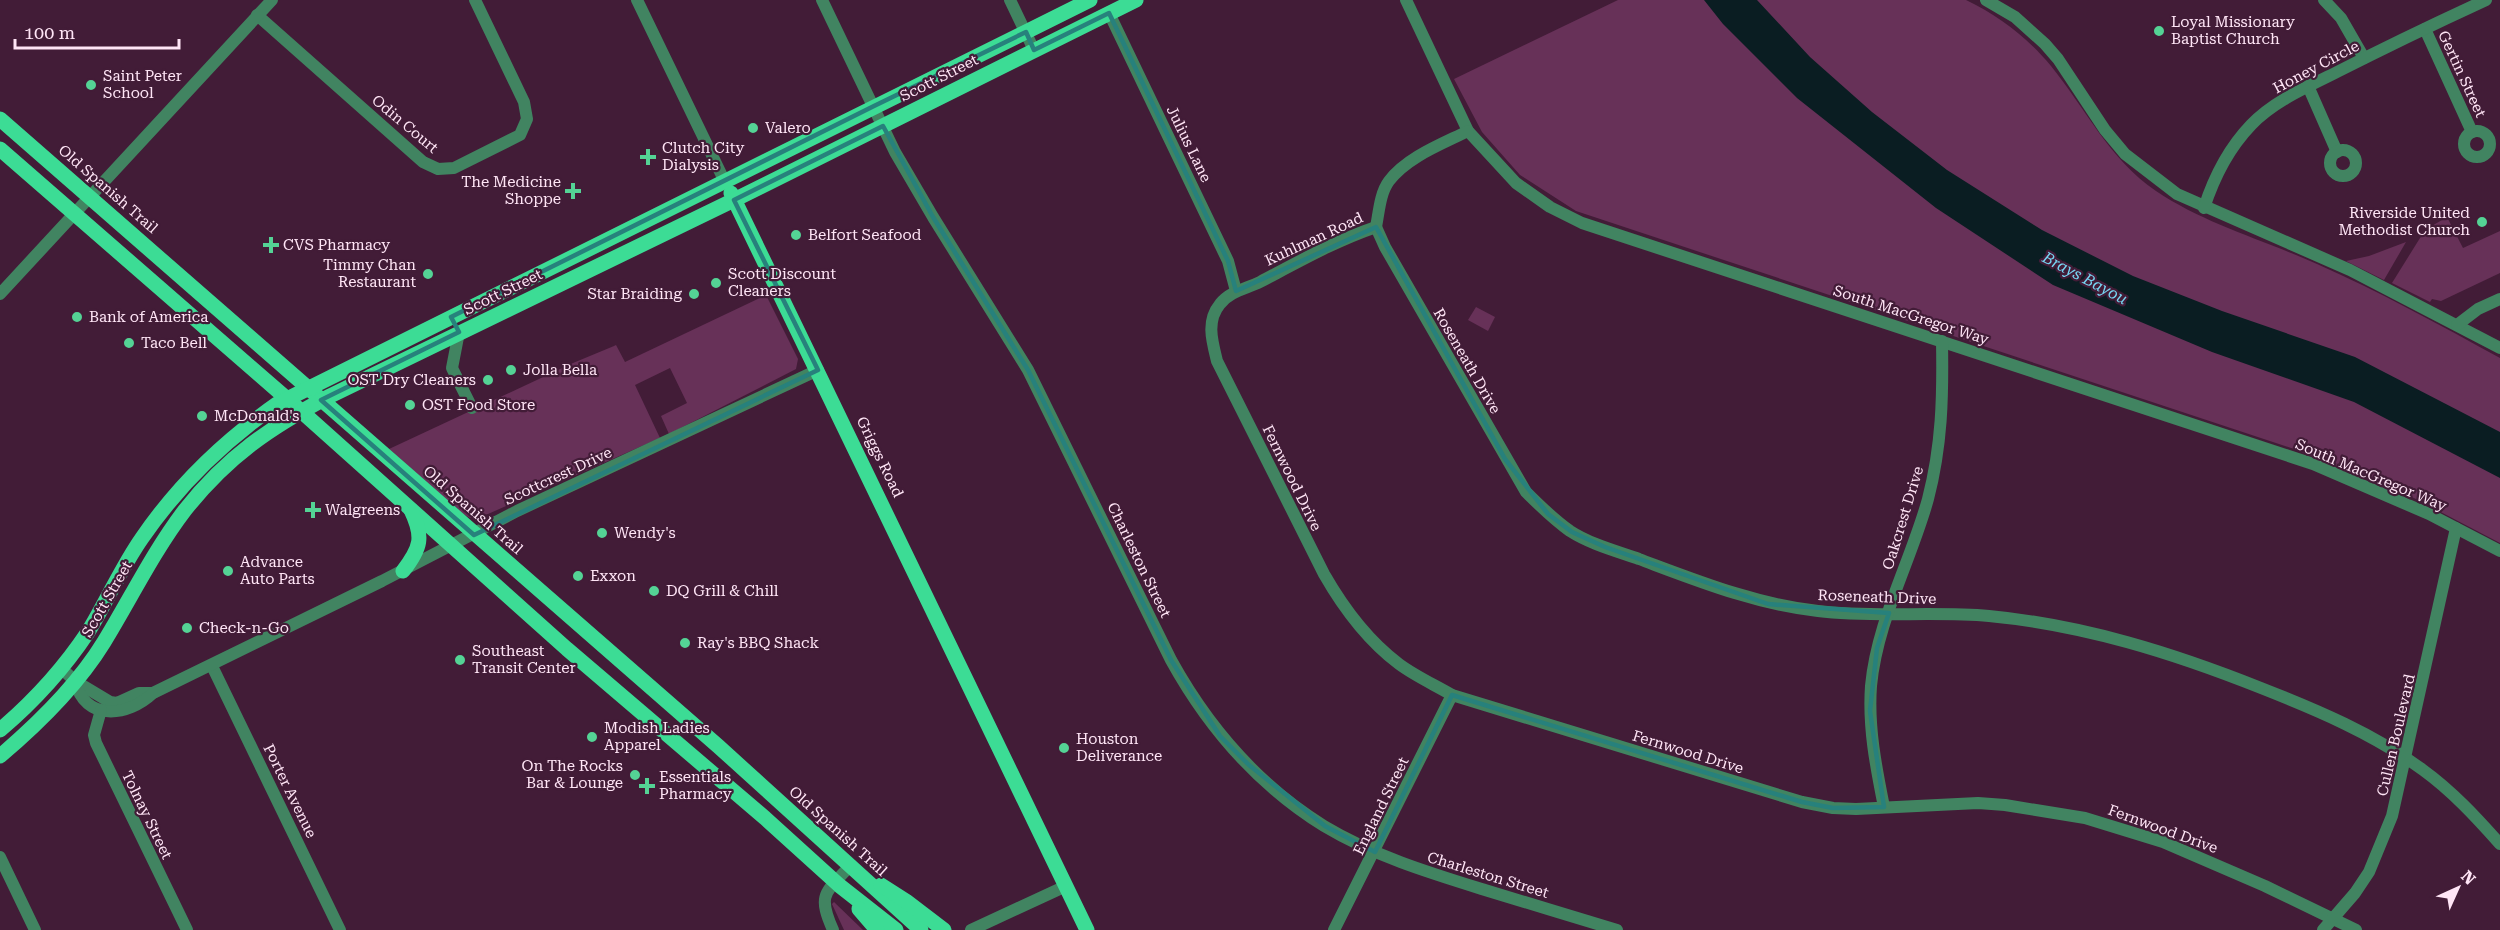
<svg xmlns="http://www.w3.org/2000/svg" width="2500" height="930" viewBox="0 0 2500 930" font-family="'Roboto Serif',serif">
	<style>
		.green { fill: #673158 }
		.water { fill: #0a1d22 }
		.lines { fill: none; stroke-linecap: round; stroke-linejoin: round }
		.minor { stroke: #418461; stroke-width: 12 }
		.major { stroke: #3cdc95; stroke-width: 15 }
		.marked { fill: none; stroke: #27817c; stroke-width: 4.5; stroke-linejoin: round }
		.poi-dot { fill: #54d395; stroke: #421c37; stroke-width: 2 }
		.labels { text-anchor: middle; dominant-baseline: central; stroke-width: 4.5; stroke-linejoin: round; paint-order: stroke }
		.poi-label { font-size: 15px; fill: #ffe5f6; stroke: #421c37; text-anchor: start }
		.street-label { font-size: 15px; fill: #ffe5f6; stroke: #421c37 }
		.water-label { font-size: 16px; font-style: italic; fill: #77d7f3; stroke: #421c37 }
	</style>
	<rect width="100%" height="100%" fill="#421c37"/>
	<g class="green">
		<path d="M1618,0H1966C1999,16 2027,37 2051,66C2086,109 2109,159 2156,191C2205,224 2264,240 2317,264C2380,292 2440,325 2500,358V543L2412,497L2297,450L1576,211L1520,175L1482,132L1454,79Z"/>
		<polygon points="2447,217 2463,248 2500,231 2500,273 2441,301 2432,299 2430,302 2392,283 2425,230"/>
		<polygon points="2406,242 2384,280 2346,261 2369,256"/>
		<polygon points="766,295 798,359 796,369 669,434 661,416 687,403 670,368 635,385 660,438 488,514 470,518 463,514 389,449 573,363 614,346 616,345 625,362"/>
		<polygon points="1476,307 1495,317 1488,331 1468,320"/>
		<polygon points="834,902 863,930 844,930 832,904"/>
	</g>
	<polygon class="water" points="1704,0 1757,0 1810,57 1872,112 1947,170 2042,230 2133,276 2222,311 2355,357 2500,432 2500,478 2354,402 2212,352 2053,285 1936,208 1797,98 1723,24"/>
	<g class="lines">
		<g class="minor">
			<polyline points="637,0 725,182"/>
			<path d="M822,0L895,152L933,217L1028,370L1171,660C1208,727 1258,785 1324,826C1374,856 1430,873 1485,890C1529,903 1573,917 1617,930"/>
			<polyline points="1010,0 1034,50"/>
			<polyline points="1406,0 1468,131 1516,183 1550,207 1582,223 2313,464 2429,514 2500,551"/>
			<polyline points="1986,0 2015,17 2045,44 2058,59 2105,130 2125,154 2177,194 2350,270 2500,348"/>
			<polyline points="2324,0 2341,18 2364,58"/>
			<polyline points="1109,13 1228,261 1236,291"/>
			<polyline points="257,15 423,162 438,169 454,168 520,135 527,119 524,102 475,0"/>
			<polyline points="2425,29 2472,132"/>
			<polyline points="2308,86 2337,152"/>
			<circle cx="2477" cy="144" r="13"/>
			<circle cx="2343" cy="163" r="13"/>
			<path d="M2204,208C2214,177 2228,149 2251,125C2274,101 2307,87 2337,72C2386,47 2436,23 2486,0"/>
			<path d="M1376,227C1335,241 1298,262 1260,282C1246,289 1230,291 1220,304C1206,321 1212,341 1217,361L1324,574C1344,609 1367,640 1399,664C1415,676 1435,685 1452,695L1802,802L1833,808L1856,809L1978,803L2005,805L2085,818L2163,842L2265,886L2356,930"/>
			<path d="M1376,227L1385,247L1526,492C1540,506 1553,519 1570,531C1590,544 1616,551 1639,559C1698,581 1755,604 1818,611C1874,618 1932,611 1989,616C2084,625 2173,653 2261,688C2317,710 2374,734 2423,770C2452,791 2476,817 2500,844"/>
			<path d="M1376,227C1379,212 1380,193 1389,181C1407,157 1442,144 1468,131"/>
			<polyline points="0,294 272,0"/>
			<polyline points="2457,325 2478,309 2500,299"/>
			<polyline points="459,332 452,368 472,408"/>
			<polyline points="212,666 340,930"/>
			<polyline points="61,668 75,681 110,702 117,703 139,693 153,693"/>
			<path d="M75,681C85,722 128,717 153,693L382,581L517,511L818,370"/>
			<polyline points="101,710 94,735 96,743 187,930"/>
			<path d="M1884,807C1876,767 1868,727 1871,686C1877,621 1911,561 1928,499C1942,445 1943,397 1942,341"/>
			<polyline points="0,857 35,930"/>
			<path d="M833,930C817,894 825,893 851,865"/>
			<polyline points="971,930 1066,886"/>
			<polyline points="1334,930 1452,695"/>
			<polyline points="2323,930 2355,893 2369,872 2392,816 2456,528"/>
		</g>
		<g class="major">
			<polyline points="0,119 718,746 921,930"/>
			<polyline points="0,149 301,411 567,649 765,818 840,886 896,930"/>
			<polyline points="731,193 1087,930"/>
			<path d="M403,571C421,548 424,537 411,510"/>
			<path d="M0,730C33,702 64,668 88,632C107,601 121,568 142,538C179,484 224,441 277,404L1090,0"/>
			<path d="M0,756C39,723 77,686 104,642C131,598 153,552 185,510C227,457 270,427 330,396L734,200L1136,0"/>
			<polyline points="881,885 906,901 944,930"/>
			<polyline points="859,909 877,930"/>
		</g>
	</g>
	<path class="marked" d="M1109,13L1228,261L1236,291L1376,227L1505,459L1548,514L1572,532L1605,547L1768,604L1889,613L1877,648L1870,711L1884,807L1833,808L1802,802L1452,695L1375,852L1325,826L1249,765L1220,736L1171,660L1028,370L933,217L883,126L734,200L818,370L474,535L321,400L459,332L451,317L874,106L1026,32L1034,50Z"/>
	<g class="poi-dot">
		<circle cx="2159" cy="31" r="6"/>
		<circle cx="91" cy="85" r="6"/>
		<circle cx="753" cy="128" r="6"/>
		<path d="M645 148h6v6h6v6h-6v6h-6v-6h-6v-6h6z"/>
		<path d="M570 182h6v6h6v6h-6v6h-6v-6h-6v-6h6z"/>
		<circle cx="2482" cy="222" r="6"/>
		<circle cx="796" cy="235" r="6"/>
		<path d="M268 236h6v6h6v6h-6v6h-6v-6h-6v-6h6z"/>
		<circle cx="428" cy="274" r="6"/>
		<circle cx="716" cy="283" r="6"/>
		<circle cx="694" cy="294" r="6"/>
		<circle cx="77" cy="317" r="6"/>
		<circle cx="129" cy="343" r="6"/>
		<circle cx="511" cy="370" r="6"/>
		<circle cx="488" cy="380" r="6"/>
		<circle cx="410" cy="405" r="6"/>
		<circle cx="202" cy="416" r="6"/>
		<path d="M310 501h6v6h6v6h-6v6h-6v-6h-6v-6h6z"/>
		<circle cx="602" cy="533" r="6"/>
		<circle cx="228" cy="571" r="6"/>
		<circle cx="578" cy="576" r="6"/>
		<circle cx="654" cy="591" r="6"/>
		<circle cx="187" cy="628" r="6"/>
		<circle cx="685" cy="643" r="6"/>
		<circle cx="460" cy="660" r="6"/>
		<circle cx="592" cy="737" r="6"/>
		<circle cx="1064" cy="748" r="6"/>
		<circle cx="635" cy="775" r="6"/>
		<path d="M644 777h6v6h6v6h-6v6h-6v-6h-6v-6h6z"/>
	</g>
	<g class="labels">
		<g class="poi-label">
			<text x="2171" y="22">Loyal Missionary<tspan x="2171" dy="17">Baptist Church</tspan></text>
			<text x="103" y="76">Saint Peter<tspan x="103" dy="17">School</tspan></text>
			<text x="765" y="128">Valero</text>
			<text x="662" y="148">Clutch City<tspan x="662" dy="17">Dialysis</tspan></text>
			<text x="561" y="182" text-anchor="end">The Medicine<tspan x="561" dy="17">Shoppe</tspan></text>
			<text x="2470" y="213" text-anchor="end">Riverside United<tspan x="2470" dy="17">Methodist Church</tspan></text>
			<text x="808" y="235">Belfort Seafood</text>
			<text x="283" y="245">CVS Pharmacy</text>
			<text x="416" y="265" text-anchor="end">Timmy Chan<tspan x="416" dy="17">Restaurant</tspan></text>
			<text x="728" y="274">Scott Discount<tspan x="728" dy="17">Cleaners</tspan></text>
			<text x="682" y="294" text-anchor="end">Star Braiding</text>
			<text x="89" y="317">Bank of America</text>
			<text x="141" y="343">Taco Bell</text>
			<text x="523" y="370">Jolla Bella</text>
			<text x="476" y="380" text-anchor="end">OST Dry Cleaners</text>
			<text x="422" y="405">OST Food Store</text>
			<text x="214" y="416">McDonald's</text>
			<text x="325" y="510">Walgreens</text>
			<text x="614" y="533">Wendy's</text>
			<text x="240" y="562">Advance<tspan x="240" dy="17">Auto Parts</tspan></text>
			<text x="590" y="576">Exxon</text>
			<text x="666" y="591">DQ Grill &amp; Chill</text>
			<text x="199" y="628">Check-n-Go</text>
			<text x="697" y="643">Ray's BBQ Shack</text>
			<text x="472" y="651">Southeast<tspan x="472" dy="17">Transit Center</tspan></text>
			<text x="604" y="728">Modish Ladies<tspan x="604" dy="17">Apparel</tspan></text>
			<text x="1076" y="739">Houston<tspan x="1076" dy="17">Deliverance</tspan></text>
			<text x="623" y="766" text-anchor="end">On The Rocks<tspan x="623" dy="17">Bar &amp; Lounge</tspan></text>
			<text x="659" y="777">Essentials<tspan x="659" dy="17">Pharmacy</tspan></text>
		</g>
		<g class="street-label">
			<text transform="translate(2316 67) rotate(-28)">Honey Circle</text>
			<text transform="translate(2462 74) rotate(65)">Gertin Street</text>
			<text transform="translate(939 78) rotate(-27)">Scott Street</text>
			<text transform="translate(405 124) rotate(40)">Odin Court</text>
			<text transform="translate(1189 144) rotate(64)">Julius Lane</text>
			<text transform="translate(108 189) rotate(41)">Old Spanish Trail</text>
			<text transform="translate(1314 239) rotate(-25)">Kuhlman Road</text>
			<text transform="translate(503 292) rotate(-26)">Scott Street</text>
			<text transform="translate(1911 315) rotate(18)">South MacGregor Way</text>
			<text transform="translate(1467 361) rotate(60)">Roseneath Drive</text>
			<text transform="translate(880 457) rotate(64)">Griggs Road</text>
			<text transform="translate(2371 475) rotate(23)">South MacGregor Way</text>
			<text transform="translate(558 476) rotate(-25)">Scottcrest Drive</text>
			<text transform="translate(1292 478) rotate(64)">Fernwood Drive</text>
			<text transform="translate(473 510) rotate(41)">Old Spanish Trail</text>
			<text transform="translate(1903 518) rotate(-73)">Oakcrest Drive</text>
			<text transform="translate(1139 560) rotate(64)">Charleston Street</text>
			<text transform="translate(1877 597) rotate(2)">Roseneath Drive</text>
			<text transform="translate(107 599) rotate(-60)">Scott Street</text>
			<text transform="translate(2396 735) rotate(-77)">Cullen Boulevard</text>
			<text transform="translate(1688 752) rotate(17)">Fernwood Drive</text>
			<text transform="translate(290 791) rotate(64)">Porter Avenue</text>
			<text transform="translate(1381 806) rotate(-64)">England Street</text>
			<text transform="translate(147 815) rotate(64)">Tolnay Street</text>
			<text transform="translate(2163 829) rotate(20)">Fernwood Drive</text>
			<text transform="translate(838 831) rotate(42)">Old Spanish Trail</text>
			<text transform="translate(1488 875) rotate(17)">Charleston Street</text>
		</g>
		<g class="water-label">
			<text transform="translate(2085 278) rotate(28)">Brays Bayou</text>
		</g>
	</g>
	<g transform="translate(2458 888) rotate(45)" stroke="#421c37" stroke-width="4.5" paint-order="stroke">
	<path d="M0-4.5L10 22L0 15L-10 22Z" fill="#ffe5f6"/>
	<text y="-9" font-size="16" font-weight="bold" text-anchor="middle" fill="#ffe5f6">N</text>
	</g>
	<path d="M15 39v9h164v-9" fill="none" stroke="#ffe5f6" stroke-width="3"/>
	<text x="24" y="39" font-size="18" fill="#ffe5f6" stroke="#421c37" stroke-width="4.5" paint-order="stroke">100 m</text>
</svg>
